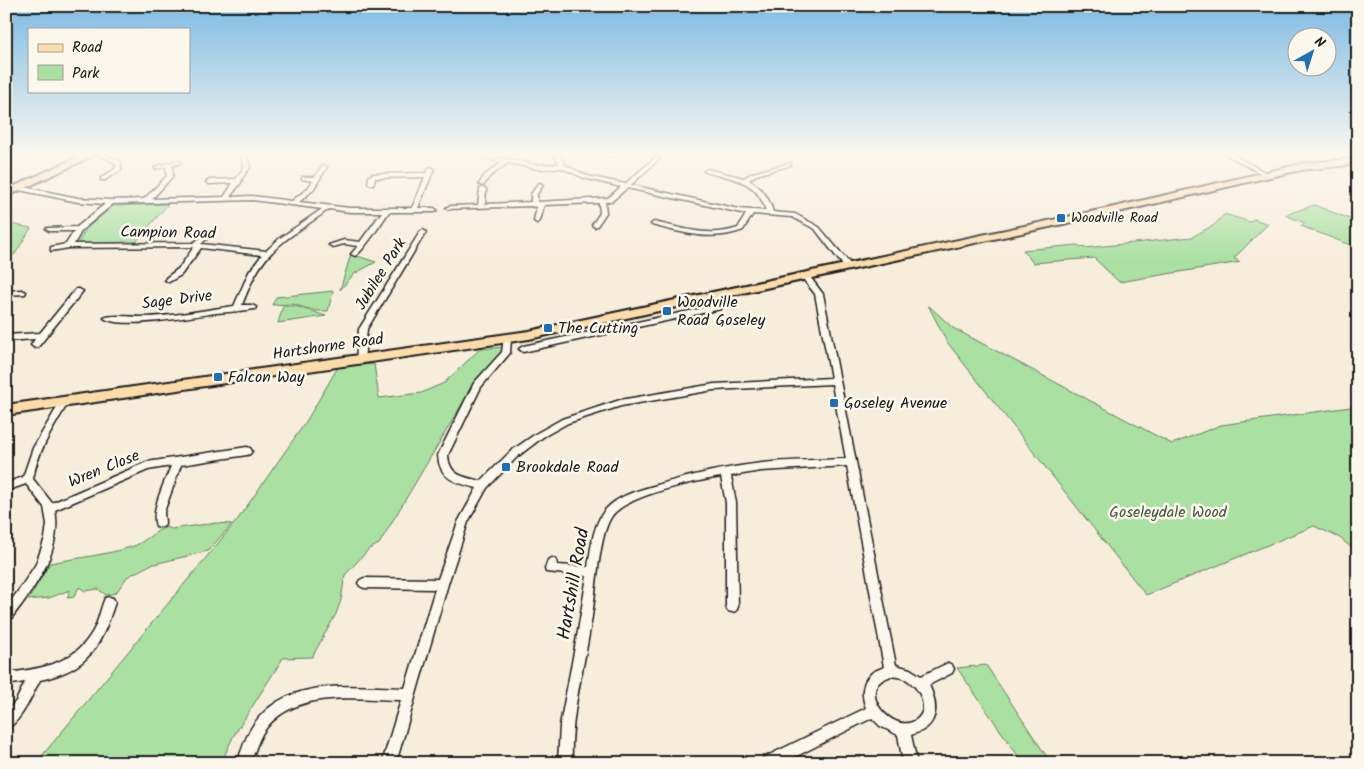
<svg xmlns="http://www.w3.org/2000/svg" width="1364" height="769" viewBox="0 0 1364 769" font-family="Kalam,sans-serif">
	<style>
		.green { fill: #aae0a2; stroke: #637e5f }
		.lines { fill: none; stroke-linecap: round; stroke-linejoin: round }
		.minor-casing { stroke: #1c1c1c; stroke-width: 3 }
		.primary-casing { stroke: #1c1c1c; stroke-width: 4 }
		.trunk-casing { stroke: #1c1c1c; stroke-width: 4 }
		.minor { fill: #fbf7ec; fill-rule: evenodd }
		.primary { fill: #fddcac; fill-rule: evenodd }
		.trunk { fill: #fddcac; fill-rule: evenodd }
		.poi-dot { fill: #1f6fb2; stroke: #fbf7ec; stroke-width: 2 }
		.labels { text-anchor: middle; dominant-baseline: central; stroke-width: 5; stroke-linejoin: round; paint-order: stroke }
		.far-poi-label { font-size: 14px; fill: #1c1c1c; stroke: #fbf7ec; text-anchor: start }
		.street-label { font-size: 16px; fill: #1c1c1c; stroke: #fbf7ec }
		.poi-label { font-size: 16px; fill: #1c1c1c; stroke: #fbf7ec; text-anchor: start }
		.park-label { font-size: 16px; fill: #475744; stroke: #fbf7ec }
		.near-street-label { font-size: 19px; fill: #1c1c1c; stroke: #fbf7ec }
	</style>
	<rect width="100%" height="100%" fill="#f7eddb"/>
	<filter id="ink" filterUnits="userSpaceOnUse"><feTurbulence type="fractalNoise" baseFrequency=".02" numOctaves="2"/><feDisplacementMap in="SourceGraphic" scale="10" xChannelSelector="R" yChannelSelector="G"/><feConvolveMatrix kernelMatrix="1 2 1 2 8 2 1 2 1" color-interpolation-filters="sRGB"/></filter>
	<g filter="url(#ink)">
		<g class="green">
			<polygon points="168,204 136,242 78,243 86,229 113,206"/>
			<polygon points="1314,205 1358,222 1358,248 1301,226 1305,223 1285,215"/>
			<polygon points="1225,214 1250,222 1254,219 1268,224 1234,258 1240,262 1119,282 1094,258 1033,263 1023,250 1077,245 1085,248 1192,237 1214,225"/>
			<polygon points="6,223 31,228 15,254 6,261"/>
			<polygon points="351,254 376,262 354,274 340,290"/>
			<polygon points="333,291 328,311 316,311 292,304 272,305 276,297"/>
			<polygon points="928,305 953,328 1172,444 1221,425 1358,406 1358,553 1340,538 1314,526 1146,595 947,342"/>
			<polygon points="283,306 295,306 326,316 278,323"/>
			<polygon points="504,347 504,352 474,384 379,544 369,549 345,575 341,600 336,614 312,657 283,658 233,737 221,763 38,763 41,757 238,519 307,420 338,367 374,364 379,398 421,393 444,383 480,349"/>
			<path d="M215,523L232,524L208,551L150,565L127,577L116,593L106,595L98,589L85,591L79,587L74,597L67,598L70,590L49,598L28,600L50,563C77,558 105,555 131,547C145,543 153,531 167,527L171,529Z"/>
			<polygon points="986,665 1051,763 1023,763 957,668"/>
		</g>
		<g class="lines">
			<defs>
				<g id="minor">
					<polygon points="99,154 106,154 121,162 121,170 105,180 101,180 101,178 116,168 116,164"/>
					<path d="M240,154H246L250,167L241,180L242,181L230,197L252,196L292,201L308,188L313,181L302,179V177H315L322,166L324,165L327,167L313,190L299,202L350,208H412L425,177L375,178L374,183L371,185L368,183L369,176L372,174L426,173L429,168L431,167L434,169L418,208H434L437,210L434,212H389C381,223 364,251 355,256L351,254L358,246L344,244L333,247L329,245L344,240L360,242L382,212H350L329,209C308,225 282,239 265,260C254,274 248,290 242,305H252L256,307L255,309C242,311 229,312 216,313C195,316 119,330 104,318C110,314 133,317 142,317C172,317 203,310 234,306L249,272L262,255L201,248L181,275L169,282L165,280L166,278L179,268L194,247L69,248L51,251V247L66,244L74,231H49L46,229L47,228L77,227L105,204L78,202L19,190L16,188L19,186L78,198L111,200L144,199L167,176L166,167L155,169V167L178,160L180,161V163L172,166L173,176L152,199L224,197L233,183L209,184L206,182L209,180L236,179L244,167ZM252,200L322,209L280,238L266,251L201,244L212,234L209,232L193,243L74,244L82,230L113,204Z"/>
					<path d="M476,154L538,165L559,164L554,154H560L565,165L588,176L625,184L656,157L659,159L658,160L631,185L739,209L766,211C759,188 746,181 723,176C716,175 709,174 704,171L707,169L744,178L752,173L791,163V165L756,175L749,180C762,188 769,197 773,212L795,214L819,227L852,266L848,268H845L815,229L792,217L753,214L743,230C711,242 684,233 652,225L651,224L654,222C682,228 710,238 738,228L746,214L627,188L612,201L605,202L606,213L597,226L595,227L592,225L600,213L599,203L544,205L540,221L537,223L534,221L537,206L534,207L531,206L447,209L446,208L449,206L478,205L480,189L483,187L486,189L485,204L531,202V194L538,184L540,183L543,185L537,194V202L608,198L621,187L584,178L562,168L538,169L508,163L489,177L484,185L482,186L479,184L485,175L502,162L476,156Z"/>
					<polygon points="604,154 610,154 612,156 607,157"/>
					<polygon points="1225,154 1232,154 1270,175 1265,176"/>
					<polygon points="423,230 426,232 367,329 364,360 363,362 357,362 356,360 359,329 420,232"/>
					<path d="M801,273H807L823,294L896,665L910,669L921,676L948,663L952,665L954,669L952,673L929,685C935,698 940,717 926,728C923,731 916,733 911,735L917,763H903L898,735L880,726L872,718L783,763H761L763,758L866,708C861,696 861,681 873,672C876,670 881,669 884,667L847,466L761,471L731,476L736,503L738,607L736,611L732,612L728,611L726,607V503L721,477C696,481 627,495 612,516C599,533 596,593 592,616C585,665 570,713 572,763H558L560,725L578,631L587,576L546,572L545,569L548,560L552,558L556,560L557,565L588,567C591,549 593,523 606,509C619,495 639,490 657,485C691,475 726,467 762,463C789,460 818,460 846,459L832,384L714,390L621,406L568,423L543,437L517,457L487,488L468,522L448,584L396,763H382L401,700C355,699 291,688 262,734C257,743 254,753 251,763H237C242,750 246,735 254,724C287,676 355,687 405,688L435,589L364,588L360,586L358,583L360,580L364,578L438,579L458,522L477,488C456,483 439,479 438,455L474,383L502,352L504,337H510L511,339L510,353L481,387L448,455C449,476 464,477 481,481L511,451L537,433L562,419L620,400L714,384L831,378L815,294L800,275ZM891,676C895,677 900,677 903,678C916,683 929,703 920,716C901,740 859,698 881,681C884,679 888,677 891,676Z"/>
					<polygon points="76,289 79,289 83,291 38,347 35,348 31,345 35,339 6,341 6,335 40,333"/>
					<polygon points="22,290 26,292 25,294 6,295 6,291"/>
					<polygon points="718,305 722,307 721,309 523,352 519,349 523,346"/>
					<path d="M65,398L69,401C55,426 38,449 33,479L52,503L147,462L247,447L250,448L252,451L250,454L247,455L181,465L164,512L165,523L164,526L160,527L156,526C150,510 165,482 171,466L148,470L55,510C63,551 34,589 10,620L6,621V607L19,590L36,564L45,538L47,524L44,507L26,484L6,491V483L23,477L33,448L62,399Z"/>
					<path d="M109,597L113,598L115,602C101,646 89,670 40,680C33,693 21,723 6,729V712L16,701L25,682L6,685V673C40,669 75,664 93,631C99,621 100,609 105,598Z"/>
				</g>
				<polygon id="primary" points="1358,158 1358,164 1301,170 1114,213 529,339 6,415 6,405 529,331 1114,207 1301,164"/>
				<polygon id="trunk" points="84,154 97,154 6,197 6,190"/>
			</defs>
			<use href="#minor" class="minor-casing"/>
			<use href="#primary" class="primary-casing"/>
			<use href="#trunk" class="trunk-casing"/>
			<use href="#minor" class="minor"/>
			<use href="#primary" class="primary"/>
			<use href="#trunk" class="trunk"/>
		</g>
	</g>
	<linearGradient id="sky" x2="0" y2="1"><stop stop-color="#7dbbe4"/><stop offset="0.59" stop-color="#fbf7ef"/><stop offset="1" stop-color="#fbf7ef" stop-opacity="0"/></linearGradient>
	<rect width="1364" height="261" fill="url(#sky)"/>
	<g class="poi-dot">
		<rect x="1056" y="213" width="10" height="10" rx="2.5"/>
		<rect x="662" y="306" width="10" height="10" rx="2.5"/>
		<rect x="543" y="323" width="10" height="10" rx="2.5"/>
		<rect x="213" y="372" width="10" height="10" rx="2.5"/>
		<rect x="829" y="398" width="10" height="10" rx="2.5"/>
		<rect x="501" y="462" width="10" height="10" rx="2.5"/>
	</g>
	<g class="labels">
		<g class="far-poi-label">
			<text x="1071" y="218">Woodville Road</text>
		</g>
		<g class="street-label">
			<text transform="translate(168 233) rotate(1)">Campion Road</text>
			<text transform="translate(381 274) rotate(-58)">Jubilee Park</text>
			<text transform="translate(177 300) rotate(-7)">Sage Drive</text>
			<text transform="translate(328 347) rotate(-8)">Hartshorne Road</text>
			<text transform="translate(104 469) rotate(-22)">Wren Close</text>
		</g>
		<g class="poi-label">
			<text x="677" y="302">Woodville<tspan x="677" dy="18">Road Goseley</tspan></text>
			<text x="558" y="328">The Cutting</text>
			<text x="228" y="377">Falcon Way</text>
			<text x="844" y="403">Goseley Avenue</text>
			<text x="516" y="467">Brookdale Road</text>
		</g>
		<g class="park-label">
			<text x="1168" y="512">Goseleydale Wood</text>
		</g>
		<g class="near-street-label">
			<text transform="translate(574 584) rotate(-80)">Hartshill Road</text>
		</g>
	</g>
	<rect width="1364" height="769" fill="none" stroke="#fbf7ec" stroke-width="25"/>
	<rect x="12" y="12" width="1339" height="744" fill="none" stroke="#1c1c1c" stroke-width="2" filter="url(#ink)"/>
	<rect x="28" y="28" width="162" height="65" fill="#fbf7ec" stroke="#a29f99"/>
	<rect x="38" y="44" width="25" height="8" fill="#fddcac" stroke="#a29f99"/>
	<text x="72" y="52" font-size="15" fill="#1c1c1c">Road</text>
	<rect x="38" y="65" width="25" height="15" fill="#aae0a2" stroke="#a29f99"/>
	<text x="72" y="78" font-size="15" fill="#1c1c1c">Park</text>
	<g transform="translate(1312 52) rotate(39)"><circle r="24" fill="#fbf7ec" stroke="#a29f99"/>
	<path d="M0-4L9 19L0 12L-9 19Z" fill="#1f6fb2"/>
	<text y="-8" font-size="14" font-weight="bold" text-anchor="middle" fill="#1c1c1c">N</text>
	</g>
</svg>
